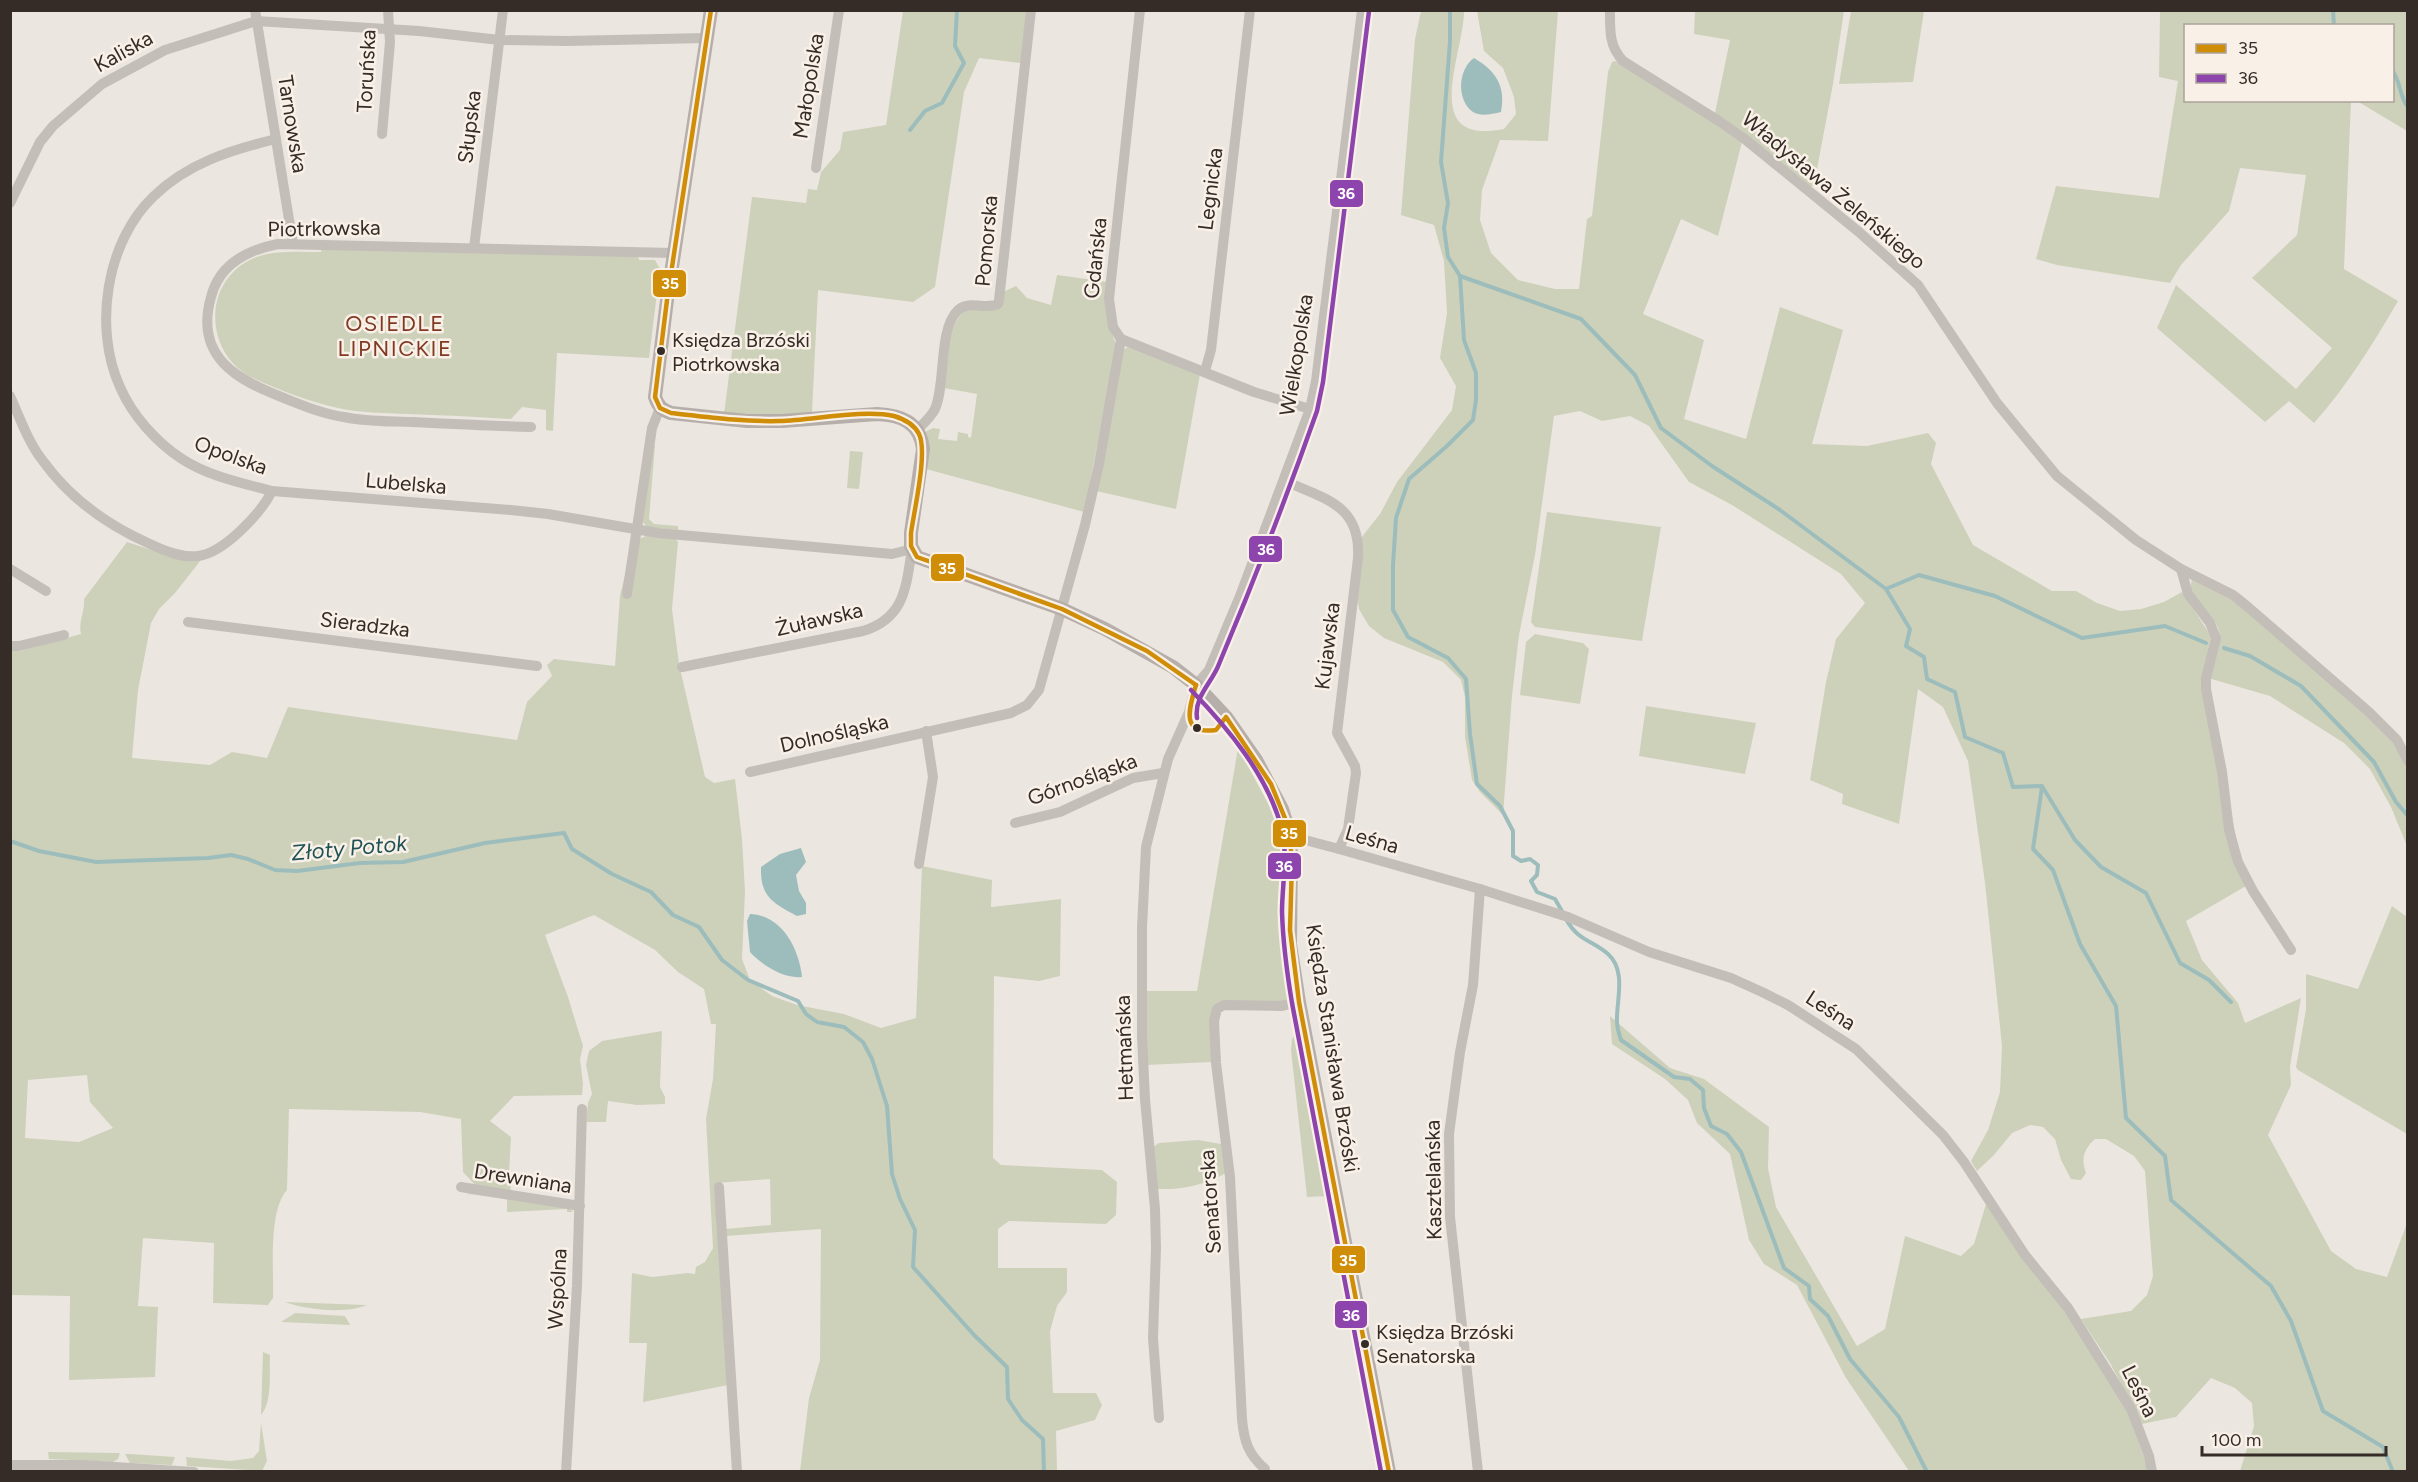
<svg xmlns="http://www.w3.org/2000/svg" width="2418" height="1482" viewBox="0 0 2418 1482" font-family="Figtree,sans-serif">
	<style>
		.green { fill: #cdd1ba; fill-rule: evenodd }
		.water { fill: #9dbdbc }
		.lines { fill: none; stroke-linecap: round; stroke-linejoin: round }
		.stream { stroke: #9dbdbc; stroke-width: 4 }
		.street { stroke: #c4beb9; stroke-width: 10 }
		.secondary { stroke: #b5aeaa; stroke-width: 14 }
		.bus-1-casing { stroke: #f9f0e7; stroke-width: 9 }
		.bus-2-casing { stroke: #f9f0e7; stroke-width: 9 }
		.bus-1 { stroke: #d08e08; stroke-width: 4.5 }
		.bus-2 { stroke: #8e44ad; stroke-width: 4.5 }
		.bus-dot { fill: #352c27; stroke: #f9f0e7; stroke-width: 2 }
		.labels { text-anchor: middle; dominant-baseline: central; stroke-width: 5; stroke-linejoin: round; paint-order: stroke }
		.bus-label { font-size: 20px; fill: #352c27; stroke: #f9f0e7; text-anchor: start }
		.street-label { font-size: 21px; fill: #352c27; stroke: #f9f0e7 }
		.neighbourhood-label { font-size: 22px; letter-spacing: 1.5px; fill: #813923; stroke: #f9f0e7 }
		.water-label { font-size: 22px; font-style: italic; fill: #1e5255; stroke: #f9f0e7 }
		.line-badge { stroke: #f9f0e7; stroke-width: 2 }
		.badge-label { font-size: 16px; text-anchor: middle; font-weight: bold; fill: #fff }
	</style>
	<rect width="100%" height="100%" fill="#ece6e0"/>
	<g class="green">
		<polygon points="903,11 1027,11 1021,63 979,58 964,92 935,287 913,302 818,290 812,413 789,416 724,414 752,197 806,203 808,189 817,190 821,172 840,150 843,132 886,125"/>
		<path d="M1421,11H1464C1464,55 1418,146 1504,129L1516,114L1514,97L1503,68L1484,51L1477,11H1558L1548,141L1500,140L1482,190L1480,220L1491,253L1518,280L1555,289H1579L1587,219L1592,216L1608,72L1612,62L1616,61L1717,123L1742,142L1718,236L1681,219L1643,314L1704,340L1684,419L1746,439L1780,307L1843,330L1812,444L1867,446L1928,433L1936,443L1931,464L1973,545L2052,591H2076L2097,603L2120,611L2141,609L2164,602L2182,592L2211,636L2203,673L2246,886L2186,921L2202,960L2238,1003L2245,1023L2301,998L2290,1067L2291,1085L2268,1135L2331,1251L2356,1269L2387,1277L2407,1223V1471H2240L2254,1426L2252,1403L2235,1388L2211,1378L2176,1417L2142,1424L2110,1363L2081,1319L2131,1311L2147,1295L2153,1276L2145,1171L2134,1156L2106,1139H2095C2083,1150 2081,1159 2086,1173L2081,1180L2071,1179L2061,1160L2055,1139L2043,1127L2030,1125L2012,1133L1994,1155L1977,1171L1971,1161L1988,1130L2000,1092L2002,1046L1985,883L1968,761L1943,707L1918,689L1899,824L1842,804L1843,794L1810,780L1826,682L1836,639L1865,603L1841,574L1732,505L1689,482L1649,426L1630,416L1602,421L1580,411L1554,416L1535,555L1519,635L1512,696L1503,815L1480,792L1472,780L1465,737V697L1461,680L1443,662L1384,638L1369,626L1359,609L1356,592L1361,538L1380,514L1397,482L1452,410L1456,386L1440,358L1447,313L1444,261L1434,225L1401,215L1415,39Z"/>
		<polygon points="1695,11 1844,11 1833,84 1814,185 1811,187 1715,113 1730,40 1694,34"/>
		<polygon points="1851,11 1924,11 1913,82 1839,84"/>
		<path d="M2160,11H2407V131L2357,101L2392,100V26H2186V100L2351,101L2344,269L2398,301C2373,344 2347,386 2314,423L2289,401L2265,422L2157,328L2176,285L2296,389L2332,348L2252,278L2297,235L2306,175L2240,168L2229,211L2181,265L2170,283L2057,265L2036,259L2056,186L2159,198L2178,81L2159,77Z"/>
		<path d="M322,249L638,256L639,260H655L660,269L649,358L557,353L553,431L546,430V410L522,407L511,419C476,417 441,415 407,414C384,413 361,413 338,408C310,402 279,390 253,378C207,356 201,289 246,262C268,249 296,252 321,252Z"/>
		<path d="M1057,275L1108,282V323L1115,342V356L1084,512L926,469L925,432L933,428L940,429L938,439L957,441L958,432L968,434V437L971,438L977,394L944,388C946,366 947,322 967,309H991L1003,292L1016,286L1027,298L1051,305Z"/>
		<polygon points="1128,347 1200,374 1176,509 1096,491 1123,350"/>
		<polygon points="652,445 655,445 649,519 654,524 678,526 678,530 647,527 642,521"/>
		<polygon points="850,451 863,452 859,489 847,488"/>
		<polygon points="1547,512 1661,527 1642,641 1535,627 1531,622"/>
		<path d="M646,536L674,537L678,542L672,609L679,664L705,777L714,783L735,779L742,839L745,892L742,959L750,980L772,996L797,1005L844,1014L881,1028L916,1018L922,866L992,880L991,907L1061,899L1060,976L1039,981L994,976L993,1158L1001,1165L1102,1170L1117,1182L1116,1215L1106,1224L1009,1221L998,1229V1268H1067V1292L1057,1306L1050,1331L1053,1393H1096L1102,1405L1095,1420L1056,1431L1057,1471H800L809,1398L820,1360L821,1229L726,1236L725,1229L771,1225L770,1179L716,1183L728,1385L643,1402L647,1343H629L632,1273L652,1277L688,1273L695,1274L696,1267L705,1262L713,1248L706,1119L713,1079L716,1024H711L704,989L678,972L655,950L594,915L545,935L568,997L583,1046L580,1059L583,1083L582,1095L514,1096L490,1121L511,1137L509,1174L511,1193L477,1187L463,1172L461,1119L420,1112L289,1109L287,1190C268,1211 274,1269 273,1298L268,1305L213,1303L214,1243L143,1238L138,1306L158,1307L155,1377L69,1380L70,1296L11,1295V651H20L81,634C78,622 85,612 84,599L127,542L167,555L201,560L175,593L159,609L151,623L138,690L132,758L210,765L232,752L267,758L288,707L517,740L527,702L552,676L547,665L554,659L615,666L620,596L627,566L639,539ZM87,1075L90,1102L113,1128L79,1142L25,1138L28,1080Z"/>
		<path d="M2192,580L2230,599L2268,627L2366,715L2393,743L2407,767V846L2391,807L2370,769L2344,743L2270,696L2208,678C2212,666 2219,650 2220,637C2220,615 2184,601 2192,580Z"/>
		<polygon points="1535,634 1583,643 1589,649 1580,704 1520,695 1526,642"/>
		<polygon points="1646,706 1756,723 1745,774 1639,756"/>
		<polygon points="1238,748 1270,807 1278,828 1283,870 1281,940 1291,1001 1222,1002 1212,1062 1146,1065 1145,991 1197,991"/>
		<polygon points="2392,906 2407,917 2407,1134 2298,1070 2296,1067 2306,1009 2306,974 2358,989"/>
		<polygon points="1610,1016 1670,1068 1704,1079 1769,1127 1768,1168 1776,1207 1857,1346 1885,1329 1905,1236 1961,1256 1974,1244 1986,1204 2066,1311 2127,1411 2149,1471 1909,1471 1846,1378 1797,1285 1764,1264 1749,1240 1730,1154 1697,1123 1688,1100 1665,1079 1612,1044"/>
		<polygon points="662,1031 660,1087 665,1097 665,1104 637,1105 608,1101 606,1122 586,1122 588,1103 592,1094 586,1065 589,1051 602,1041"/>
		<polygon points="1297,1031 1328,1196 1307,1197 1291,1050 1292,1039"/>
		<path d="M1198,1140L1221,1144L1226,1173C1205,1185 1181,1190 1157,1189L1153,1147L1159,1143Z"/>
		<polygon points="470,1192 570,1209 573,1212 567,1212 567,1209 507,1212 507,1199 469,1194 465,1198"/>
		<path d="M285,1302L366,1305H367C346,1314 306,1310 285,1302Z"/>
		<polygon points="295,1313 345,1316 350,1325 281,1322"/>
		<path d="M263,1352L270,1355C269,1373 273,1401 261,1415Z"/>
		<polygon points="261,1423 267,1461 262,1471 187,1466 186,1457 230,1461 253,1458 259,1451"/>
		<polygon points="48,1452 120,1453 118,1459 113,1462 49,1459"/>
		<polygon points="125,1454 130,1454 175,1457 172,1465 130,1463"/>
	</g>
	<g class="water">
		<path d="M1474,58C1496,71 1506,86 1501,112C1492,114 1481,117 1473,112C1456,100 1458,69 1474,58Z"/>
		<path d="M801,848L806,862L796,875L799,891L806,903V914L797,916C773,903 760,897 761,867L780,854Z"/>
		<path d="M750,914C782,915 799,949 802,977C783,979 762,965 750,952L747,921Z"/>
	</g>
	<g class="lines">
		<g class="stream">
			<polyline points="1450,10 1450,41 1441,162 1448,203 1444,228 1448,257 1460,276 1464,340 1476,373 1476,400 1473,420 1447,446 1409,479 1396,518 1393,565 1393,610 1408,637 1448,658 1466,679 1470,734 1477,784 1500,806 1513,831 1513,856 1521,861 1530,859 1538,865 1537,875 1531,881 1537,892 1555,899 1563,913"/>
			<polyline points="2333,10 2334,26"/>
			<path d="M2392,70C2401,81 2399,97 2408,107"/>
			<polyline points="910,130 925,111 942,103 964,63 955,46 957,10"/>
			<polyline points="1460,276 1581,319 1635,375 1661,428 1712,466 1780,510 1886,589 1910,629 1906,646 1924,657 1927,679 1955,692 1965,737 2003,753 2013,787 2042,786 2075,840 2101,867 2146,893 2180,963 2209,980 2231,1002"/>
			<polyline points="1886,589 1919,575 1995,596 2082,638 2165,626 2206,643"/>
			<polyline points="2224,648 2250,656 2301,686 2374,762 2396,802 2408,816"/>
			<polyline points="2042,787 2033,849 2053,870 2080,944 2116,1006 2126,1118 2165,1156 2171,1200 2271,1286 2291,1321 2323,1411 2383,1447 2393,1472"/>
			<polyline points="10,841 39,851 96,862 208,858 231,855 248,859 275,870 297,871 360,863 403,862 485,843 564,833 572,849 612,874 651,892 673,915 699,927 722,960 748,980 798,1001 806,1014 817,1022 844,1027 863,1042 872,1059 887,1106 892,1174 900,1199 915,1230 913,1267 975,1336 1007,1367 1008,1399 1022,1420 1043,1439 1044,1472"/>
			<path d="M1566,919C1578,941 1592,940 1608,954C1627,971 1616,1001 1617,1022C1617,1027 1619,1034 1621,1040L1674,1077L1690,1079L1703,1090L1704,1108L1711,1126L1727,1134L1741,1152L1784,1268L1809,1286L1810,1299L1828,1316L1850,1359L1899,1417L1927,1472"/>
		</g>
		<g class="street">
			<polyline points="255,10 293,244"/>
			<path d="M1610,10C1610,31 1609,46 1623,61L1719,121L1746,140L1859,232L1918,285L1997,403L2057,476L2136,540L2181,569L2233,595L2248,607L2369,712L2397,740L2408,761"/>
			<polyline points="382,134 390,42 388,10"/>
			<path d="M276,139C231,150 188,163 154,196C106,241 93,328 120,387C132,415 156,442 182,459C208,476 242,483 272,491L511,510L548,514L658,533L892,554L912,549C906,587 905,618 863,631L682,667"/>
			<polyline points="816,168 839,10"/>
			<polyline points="10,203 40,142 53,126 102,84 165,50 256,21 419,31 500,40 567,41 706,38"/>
			<polyline points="474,248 503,10"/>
			<polyline points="1121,339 1254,392 1310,409"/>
			<polyline points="1205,371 1211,350 1250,10"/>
			<path d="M10,396C20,418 28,442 43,461C71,500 107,525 150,544C165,551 182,558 198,556C224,553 261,513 272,491"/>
			<path d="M531,427C492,426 452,424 413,422C390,421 367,422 344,417C323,414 304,406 284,398C237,380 194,357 211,297C219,265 247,250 278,244L674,253"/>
			<path d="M917,430C924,423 931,417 935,409C946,384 938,329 958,310C970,300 986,310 998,304L999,300L1031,10"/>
			<path d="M1285,481C1325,499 1361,505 1358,558L1337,733L1355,766L1356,773L1348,829L1339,849"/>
			<polyline points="10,569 46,591"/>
			<polyline points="2181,569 2188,594 2210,623 2216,638 2206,678 2206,689 2222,772 2229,830 2238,862 2253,891 2291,950"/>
			<polyline points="627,594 652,428 660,408"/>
			<polyline points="188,622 537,666"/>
			<polyline points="10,646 19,646 64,635"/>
			<polyline points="750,772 1011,713 1027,705 1039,690 1085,525 1099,464 1121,339 1113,327 1109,299 1140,10"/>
			<polyline points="1015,823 1060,812 1133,778 1163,773"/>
			<polyline points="1290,840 1305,840 1339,849 1480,889 1568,917 1649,952 1731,978 1762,992 1788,1005 1856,1049 1943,1135 1964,1162 2025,1255 2068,1308 2131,1409 2149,1456 2152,1472"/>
			<polyline points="919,864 933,777 926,731"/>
			<polyline points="461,1187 580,1206"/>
			<polyline points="719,1187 737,1472"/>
			<polyline points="1159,1418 1153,1338 1156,1248 1155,1209 1145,1099 1142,1037 1142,928 1146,847 1168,759 1189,712 1196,685 1209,670 1240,596 1310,409 1316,381 1362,10"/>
			<polyline points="10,1465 84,1465 194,1472"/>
			<path d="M1265,1469C1248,1454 1244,1441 1242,1419L1230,1177L1216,1063L1214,1021L1217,1009L1224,1005L1281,1006L1299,1002"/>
			<polyline points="566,1472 577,1286 582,1109"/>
			<polyline points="1478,1472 1450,1217 1449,1134 1460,1052 1473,985 1480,889"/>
		</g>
		<path class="secondary" d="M711,10L667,300L655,397C658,406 662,410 671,413L747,421H782L877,414C901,415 920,422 923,449L911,533V546L917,557L1062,609L1105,629L1173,667L1196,685L1226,717L1256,760L1282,809L1288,828L1291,854L1290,944L1299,1002L1389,1472"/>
		<defs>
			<g id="bus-1">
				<path d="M711,10L667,300L655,397L660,408L671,413C707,417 743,422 780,421C813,420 864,409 894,416C904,419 914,424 919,434C928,452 914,511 911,533V546L917,557L1062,609L1147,651L1196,685"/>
				<path d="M1196,685C1189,709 1180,735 1216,730L1226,717L1271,784L1289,828L1292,862L1290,930L1299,1002L1389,1472"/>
			</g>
			<g id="bus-2">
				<path d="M1191,690C1228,728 1269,777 1282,830C1288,857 1282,886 1282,912C1283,943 1287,973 1292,1003L1381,1472"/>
				<path d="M1197,718C1194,696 1212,683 1219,664C1254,581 1287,496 1317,411L1323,382L1369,11"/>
			</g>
		</defs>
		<use href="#bus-1" class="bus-1-casing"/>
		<use href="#bus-2" class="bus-2-casing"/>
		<use href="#bus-1" class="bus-1"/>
		<use href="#bus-2" class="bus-2"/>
	</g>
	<g class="bus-dot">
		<circle cx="661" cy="351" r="5"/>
		<circle cx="1197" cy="728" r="5"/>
		<circle cx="1365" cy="1344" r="5"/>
	</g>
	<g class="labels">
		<g class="bus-label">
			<text x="672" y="340">Księdza Brzóski<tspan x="672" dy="24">Piotrkowska</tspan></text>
			<text x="1376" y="1332">Księdza Brzóski<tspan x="1376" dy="24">Senatorska</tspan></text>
		</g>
		<g class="street-label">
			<text transform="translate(123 51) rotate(-29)">Kaliska</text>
			<text transform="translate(366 71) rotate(-87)">Toruńska</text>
			<text transform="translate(808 86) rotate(-81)">Małopolska</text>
			<text transform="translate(293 124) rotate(81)">Tarnowska</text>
			<text transform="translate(469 127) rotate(-83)">Słupska</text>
			<text transform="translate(1210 189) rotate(-83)">Legnicka</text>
			<text transform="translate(1834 190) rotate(40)">Władysława Żeleńskiego</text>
			<text transform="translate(324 228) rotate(-1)">Piotrkowska</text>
			<text transform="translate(986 241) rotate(-85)">Pomorska</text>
			<text transform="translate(1095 258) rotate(-84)">Gdańska</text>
			<text transform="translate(1296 355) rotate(-81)">Wielkopolska</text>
			<text transform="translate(231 455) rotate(20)">Opolska</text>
			<text transform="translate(406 483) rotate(5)">Lubelska</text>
			<text transform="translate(819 619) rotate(-13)">Żuławska</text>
			<text transform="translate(365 624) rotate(7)">Sieradzka</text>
			<text transform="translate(1327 646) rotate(-83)">Kujawska</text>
			<text transform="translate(834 733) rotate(-13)">Dolnośląska</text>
			<text transform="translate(1082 779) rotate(-20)">Górnośląska</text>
			<text transform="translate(1372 839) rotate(16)">Leśna</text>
			<text transform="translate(1831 1010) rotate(33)">Leśna</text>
			<text transform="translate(1124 1048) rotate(-92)">Hetmańska</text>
			<text transform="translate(1333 1048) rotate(81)">Księdza Stanisława Brzóski</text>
			<text transform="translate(523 1178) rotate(9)">Drewniana</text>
			<text transform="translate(1433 1180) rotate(-91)">Kasztelańska</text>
			<text transform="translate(1210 1202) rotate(-94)">Senatorska</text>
			<text transform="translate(557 1289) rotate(-87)">Wspólna</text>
			<text transform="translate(2140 1391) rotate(63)">Leśna</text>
		</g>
		<g class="neighbourhood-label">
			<text x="395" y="323">OSIEDLE<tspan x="395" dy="25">LIPNICKIE</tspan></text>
		</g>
		<g class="water-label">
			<text transform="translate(349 848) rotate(-5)">Złoty Potok</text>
		</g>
	</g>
	<g class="line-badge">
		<rect x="1329" y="179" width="35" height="29" rx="6" fill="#8e44ad"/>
		<rect x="652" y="269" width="35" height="29" rx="6" fill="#d08e08"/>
		<rect x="1248" y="535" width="35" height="28" rx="6" fill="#8e44ad"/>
		<rect x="930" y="553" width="35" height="29" rx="6" fill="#d08e08"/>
		<rect x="1272" y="819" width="35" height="29" rx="6" fill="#d08e08"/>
		<rect x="1267" y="852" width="35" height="28" rx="6" fill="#8e44ad"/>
		<rect x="1331" y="1245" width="35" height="29" rx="6" fill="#d08e08"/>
		<rect x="1334" y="1300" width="34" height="29" rx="6" fill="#8e44ad"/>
	</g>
	<g class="badge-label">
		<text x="1346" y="199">36</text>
		<text x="670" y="289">35</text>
		<text x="1266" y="555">36</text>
		<text x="947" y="574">35</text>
		<text x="1289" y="839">35</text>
		<text x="1284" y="872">36</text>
		<text x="1348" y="1266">35</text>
		<text x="1351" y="1321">36</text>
	</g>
	<rect width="2418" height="1482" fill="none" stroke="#352c27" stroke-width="24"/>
	<rect x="2184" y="24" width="210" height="78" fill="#f9f0e7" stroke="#aba29a" stroke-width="1.5"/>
	<rect x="2196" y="44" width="30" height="9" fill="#d08e08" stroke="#aba29a" stroke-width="1.5"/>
	<text x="2238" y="54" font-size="18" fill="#352c27">35</text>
	<rect x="2196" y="74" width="30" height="9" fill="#8e44ad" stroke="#aba29a" stroke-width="1.5"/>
	<text x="2238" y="84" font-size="18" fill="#352c27">36</text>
	<path d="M2202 1446v9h184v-9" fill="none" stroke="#352c27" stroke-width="3"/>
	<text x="2211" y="1446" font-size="18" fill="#352c27" stroke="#f9f0e7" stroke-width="4.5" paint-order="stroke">100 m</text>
</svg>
